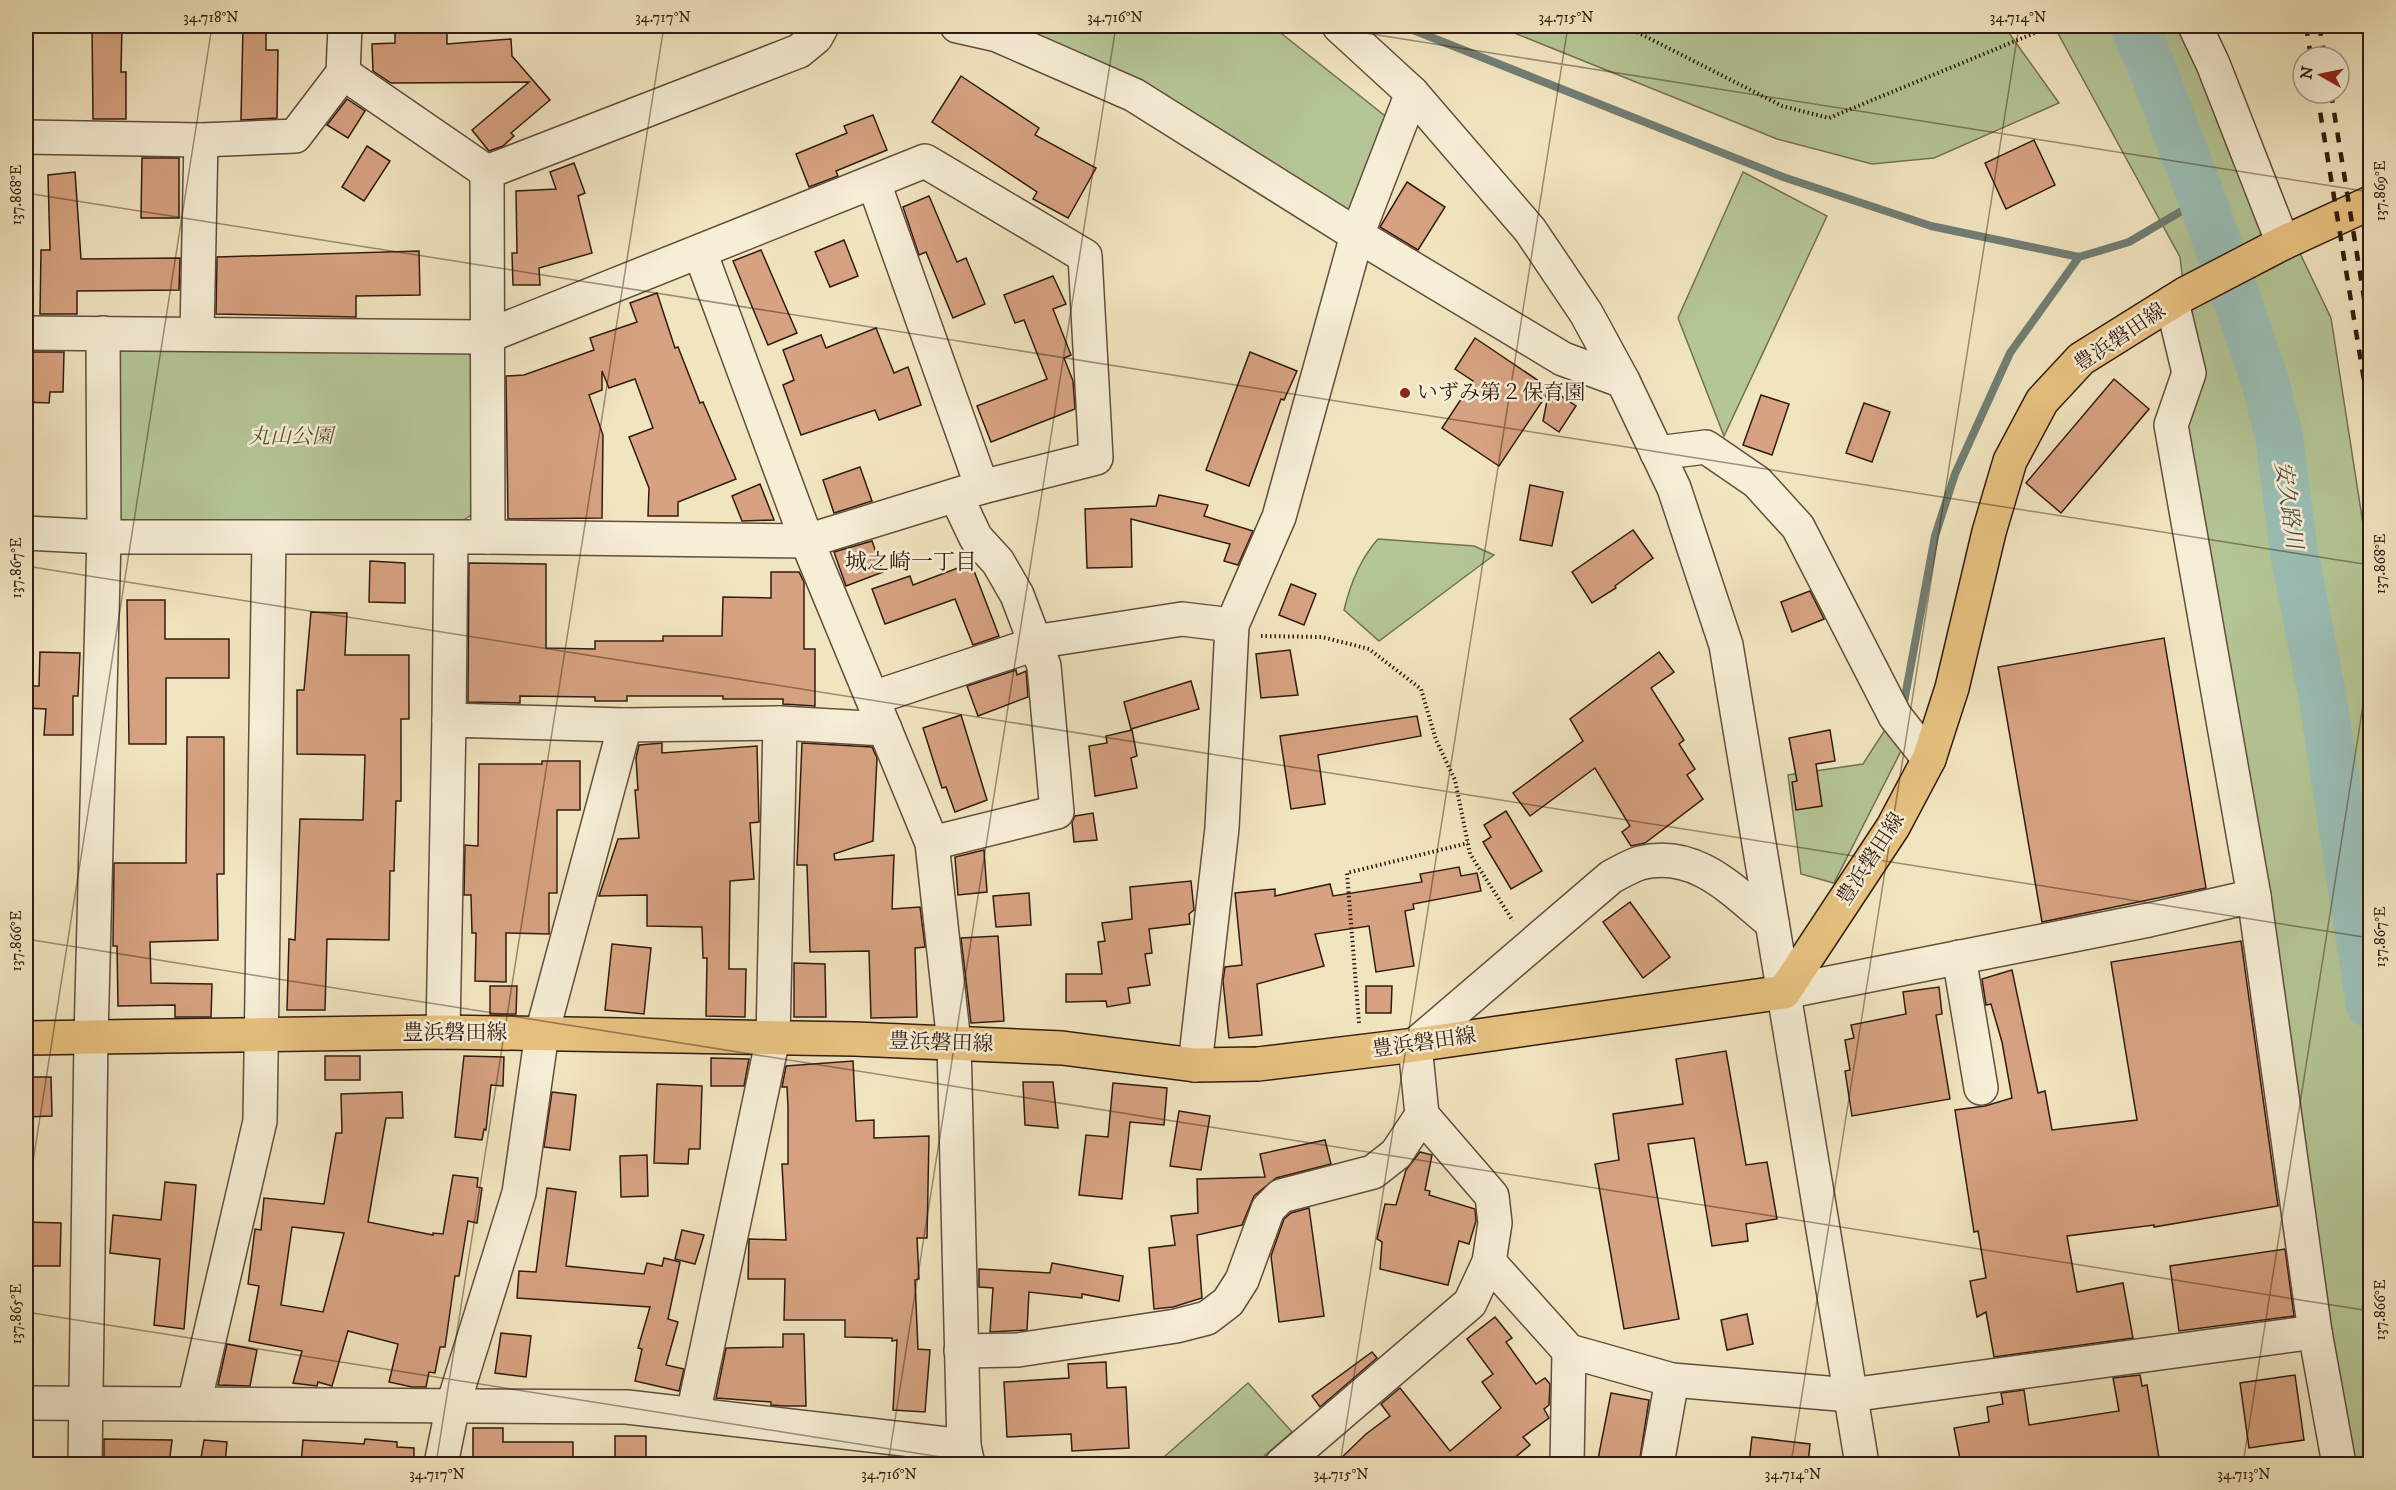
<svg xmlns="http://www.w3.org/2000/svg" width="2396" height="1490" viewBox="0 0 2396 1490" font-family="'IM FELL DW Pica','Noto Serif JP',serif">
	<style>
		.green { fill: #b5c696; stroke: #747153; stroke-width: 1.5 }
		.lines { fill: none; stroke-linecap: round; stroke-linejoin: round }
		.stream { stroke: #717e74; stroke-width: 8 }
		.river { stroke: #9bbfb6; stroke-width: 48 }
		.building { fill: #d7a281; stroke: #321c10; stroke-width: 1.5; fill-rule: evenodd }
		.minor-casing { stroke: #624e3c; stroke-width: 36 }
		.major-casing { stroke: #321c10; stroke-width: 36 }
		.path { stroke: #321c10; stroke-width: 4; stroke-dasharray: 1.5 3; stroke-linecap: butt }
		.minor { stroke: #f6eed6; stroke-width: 33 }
		.major { stroke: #e8c280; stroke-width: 33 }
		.rail { stroke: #321c10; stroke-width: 4.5; stroke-dasharray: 10 10; stroke-linecap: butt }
		.ticks { fill: none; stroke: #321c10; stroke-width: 1.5; stroke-opacity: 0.45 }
		.poi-dot { fill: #8f2418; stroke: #f6eed6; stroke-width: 2 }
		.labels { text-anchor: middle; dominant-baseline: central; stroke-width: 5; stroke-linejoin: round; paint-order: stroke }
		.street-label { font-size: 21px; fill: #321c10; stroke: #f6eed6 }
		.poi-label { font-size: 21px; fill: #321c10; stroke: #f6eed6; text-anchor: start }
		.park-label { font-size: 21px; font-style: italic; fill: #594f38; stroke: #f6eed6 }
		.water-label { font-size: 22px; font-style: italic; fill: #524d42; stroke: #f6eed6 }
		.neighbourhood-label { font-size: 22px; fill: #321c10; stroke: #f6eed6 }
		.neatline { fill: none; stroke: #321c10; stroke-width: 2 }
		.ticks-label { font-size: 15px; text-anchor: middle; fill: #321c10 }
	</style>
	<rect width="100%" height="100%" fill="#f1e5c0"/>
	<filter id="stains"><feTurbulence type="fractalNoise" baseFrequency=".00333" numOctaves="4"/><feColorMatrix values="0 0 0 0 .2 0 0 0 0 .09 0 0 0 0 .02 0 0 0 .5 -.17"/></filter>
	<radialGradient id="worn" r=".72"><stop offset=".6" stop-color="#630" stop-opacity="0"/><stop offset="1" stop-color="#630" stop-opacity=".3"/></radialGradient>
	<g class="green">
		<polygon points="957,26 1272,26 1399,127 1361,224"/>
		<polygon points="1497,26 2004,26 2059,103 1934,158 1872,164 1777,139"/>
		<polygon points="2054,26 2191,26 2331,318 2370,569 2370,1464 2339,1464 2171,425 2194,376 2180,257"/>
		<polygon points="1743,172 1827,216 1724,436 1678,318"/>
		<polygon points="464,349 471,357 472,514 460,523 122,525 112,515 111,361 120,351"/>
		<path d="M1378,539L1474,546L1494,555L1379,641L1344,610C1350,585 1361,558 1378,539Z"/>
		<polygon points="1890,722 1902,749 1834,883 1801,874 1788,775 1863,764"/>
		<polygon points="1248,1383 1292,1432 1255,1464 1156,1464"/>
	</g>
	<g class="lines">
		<g class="stream">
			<polyline points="1403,26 1783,177 1931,226 2079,257 2129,242 2202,199"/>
			<polyline points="1904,702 1935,536 1955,474 2010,353 2079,257"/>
		</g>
		<polyline class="river" points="2134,26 2151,65 2202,199 2265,381 2279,436 2294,553 2322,694 2370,1004"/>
	</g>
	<g class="building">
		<polygon points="92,26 122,26 121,72 126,72 126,119 93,119"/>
		<polygon points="243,26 266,26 266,50 278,50 277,118 241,120"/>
		<polygon points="395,26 447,26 447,44 511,39 512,56 550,100 511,133 514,136 503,146 489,151 472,130 529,82 391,83 373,71 372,44 395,43"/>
		<polygon points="961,76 1039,128 1035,135 1096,168 1068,218 1033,199 1037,192 932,122"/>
		<polygon points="347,99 365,111 348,138 327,125"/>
		<polygon points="873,115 887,150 836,171 838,176 809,187 796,154 847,133 844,126"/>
		<polygon points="2034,140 2055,185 2006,209 1985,163"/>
		<polygon points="367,146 390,161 364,201 342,187"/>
		<polygon points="142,158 179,158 179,218 141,218"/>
		<polygon points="574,163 585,193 578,196 592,253 539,268 540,285 513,285 512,253 517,253 516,191 556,189 550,172"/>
		<polygon points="75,172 81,259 180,258 179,290 77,291 77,314 40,314 41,250 50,250 48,175"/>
		<polygon points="1407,182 1445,207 1418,250 1380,227"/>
		<polygon points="929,196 957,262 966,258 985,304 953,318 926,252 919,255 903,207"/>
		<polygon points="844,240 858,276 830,287 815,252"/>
		<polygon points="761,250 797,333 768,345 733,261"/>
		<polygon points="419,251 420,295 356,296 356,317 216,314 217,257"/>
		<polygon points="1053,276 1066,304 1053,309 1071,355 1064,358 1073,381 1075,409 991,442 977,406 1047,379 1024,320 1015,323 1004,295"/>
		<polygon points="657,293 675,348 678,347 700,403 703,402 736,479 678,502 678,516 648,516 649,488 629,437 653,428 635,379 609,388 602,371 602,390 589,395 603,435 602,518 508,519 506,376 524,375 594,350 590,338 637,322 630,303"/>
		<polygon points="876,328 894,373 908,367 921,405 879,420 875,410 801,435 783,385 794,380 783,350 821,335 826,348"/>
		<polygon points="1475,338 1576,406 1559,432 1543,421 1549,391 1499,466 1442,428 1473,381 1455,369"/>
		<polygon points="26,352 64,352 63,392 50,392 49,403 26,402"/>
		<polygon points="1250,352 1297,371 1284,400 1281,399 1249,486 1206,470"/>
		<polygon points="2114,379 2149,409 2061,513 2026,483"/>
		<polygon points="1761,395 1789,404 1772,455 1743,445"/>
		<polygon points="1864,403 1890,412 1872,462 1846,453"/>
		<polygon points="860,467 872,501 834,513 823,480"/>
		<polygon points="760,484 774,520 742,521 732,496"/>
		<polygon points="1530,485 1563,492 1552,546 1520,540"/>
		<polygon points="1159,495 1208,505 1204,516 1253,531 1238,565 1224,561 1230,544 1131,519 1132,567 1087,568 1085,509 1156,506"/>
		<polygon points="1633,530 1653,558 1615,586 1616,588 1592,603 1572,572"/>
		<polygon points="872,541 883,572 846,586 834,552"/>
		<polygon points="370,561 405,563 405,603 369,602"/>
		<polygon points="469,563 546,564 546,648 595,649 595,641 663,641 663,636 722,636 723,597 771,598 771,572 799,572 804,582 804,649 815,649 815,706 783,704 783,699 723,699 723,696 627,696 627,701 595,701 595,697 520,696 520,703 468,702"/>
		<polygon points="971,563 999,636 973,645 955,599 885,624 872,589 910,576 913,585"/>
		<polygon points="1291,584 1316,594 1304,625 1279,615"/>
		<polygon points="1810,591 1824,619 1792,632 1781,602"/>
		<polygon points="127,600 165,600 165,639 229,639 229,678 166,678 166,744 129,744"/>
		<polygon points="311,612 347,613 345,655 409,655 409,719 401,719 401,801 396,801 394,871 390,871 389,940 327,939 325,1010 287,1010 289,939 295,940 300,819 363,820 365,755 297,754 297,690 304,690"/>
		<polygon points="2164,638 2206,888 2042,922 1998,667"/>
		<polygon points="1290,650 1298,695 1261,698 1256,654"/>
		<polygon points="40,652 80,653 78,696 73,696 73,735 44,735 46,709 26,708 26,686 39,686"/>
		<polygon points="1659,652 1674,672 1651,688 1684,740 1679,744 1695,769 1687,775 1703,799 1645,843 1631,846 1622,832 1630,826 1595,768 1530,816 1513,793 1583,741 1570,719"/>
		<polygon points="1016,670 1017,675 1026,671 1028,697 978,716 967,686"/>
		<polygon points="1191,681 1199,709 1131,729 1124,702"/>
		<polygon points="961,715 987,800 955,812 946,787 942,788 923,728"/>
		<polygon points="1417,716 1421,736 1318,755 1325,804 1291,809 1280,736"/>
		<polygon points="1132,730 1137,756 1131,758 1137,788 1095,796 1089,746 1107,743 1106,736"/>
		<polygon points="1830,730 1835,761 1816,764 1822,806 1796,810 1792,782 1797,781 1789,738"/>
		<polygon points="187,737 224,737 224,874 217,874 218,940 150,942 151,983 212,984 211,1017 175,1017 175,1005 118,1006 117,946 113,946 114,863 186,863"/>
		<polygon points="662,743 662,753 757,746 759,822 750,823 754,879 730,881 729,969 746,969 745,1017 706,1016 707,958 703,958 702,927 647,926 647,895 599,896 618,839 639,838 635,790 638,790 636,758 639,745"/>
		<polygon points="802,743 872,747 877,758 873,841 834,854 835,860 894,855 892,909 920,907 925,947 915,948 917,1017 871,1018 869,951 810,952 807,865 797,865"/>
		<polygon points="542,761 580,761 580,810 557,810 557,893 549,893 549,934 506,933 506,982 475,981 476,933 472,933 471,895 464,895 465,845 478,846 479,764 542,764"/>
		<polygon points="1506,811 1542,871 1511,889 1483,842 1491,837 1484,825"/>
		<polygon points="1093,813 1097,840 1074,842 1072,822 1075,816"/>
		<polygon points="984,850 987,892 958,895 955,857"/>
		<polygon points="1459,867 1461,876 1477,873 1481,891 1413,904 1414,909 1405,911 1414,966 1376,972 1369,926 1315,934 1324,966 1257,984 1262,1035 1229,1038 1223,981 1225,967 1242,965 1235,893 1275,889 1275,896 1330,884 1333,896 1422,882 1420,874"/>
		<polygon points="1191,881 1194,910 1189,914 1190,924 1149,929 1152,953 1145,954 1150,985 1128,988 1130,1003 1107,1007 1106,1001 1066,1002 1066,974 1102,974 1098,942 1105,941 1102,923 1132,919 1130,887"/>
		<polygon points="1029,893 1031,925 996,927 993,896"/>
		<polygon points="1630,902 1670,957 1643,978 1603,922"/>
		<polygon points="998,936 1004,1021 971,1023 961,938"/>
		<polygon points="2241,941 2278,1206 2154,1227 2154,1225 2067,1236 2077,1292 2123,1283 2133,1338 1994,1357 1986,1312 1977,1317 1970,1281 1986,1278 1978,1231 1974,1232 1955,1110 1985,1106 2012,1098 2002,1042 1991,1004 1986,1005 1982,979 2012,970 2038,1093 2045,1091 2052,1130 2137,1120 2111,962"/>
		<polygon points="612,944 651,948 644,1014 605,1010"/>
		<polygon points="794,963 825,964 826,1017 794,1017"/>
		<polygon points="490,986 517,986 516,1014 490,1014"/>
		<polygon points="1366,986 1392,986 1391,1013 1366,1013"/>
		<polygon points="1939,987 1942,1014 1936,1015 1950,1099 1852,1116 1845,1071 1850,1070 1845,1040 1854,1038 1851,1025 1906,1014 1903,992"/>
		<polygon points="1726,1051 1746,1165 1767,1162 1777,1219 1746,1224 1748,1241 1712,1246 1694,1138 1648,1144 1679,1319 1624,1329 1595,1164 1619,1160 1613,1114 1683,1104 1676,1059"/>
		<rect x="325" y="1056" width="35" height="24"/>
		<polygon points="464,1056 504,1057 503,1086 491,1085 486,1130 484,1129 482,1140 455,1137"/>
		<polygon points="711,1058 749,1059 744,1086 711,1086"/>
		<polygon points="853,1061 856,1121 874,1120 874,1138 929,1136 927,1238 917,1238 919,1279 915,1280 918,1349 930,1350 925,1412 893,1410 897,1340 892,1341 892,1338 845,1337 845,1320 784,1320 785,1279 748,1279 749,1239 786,1240 782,1164 788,1164 788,1107 787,1087 782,1087 786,1066"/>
		<polygon points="26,1077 51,1077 52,1116 26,1117"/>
		<polygon points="1023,1082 1053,1082 1058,1128 1025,1125"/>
		<polygon points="1113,1083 1167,1088 1164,1125 1130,1122 1122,1199 1079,1195 1086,1135 1108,1137"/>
		<polygon points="657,1084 702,1086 700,1149 689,1149 688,1164 654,1163"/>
		<path d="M402,1092L403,1118H386L368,1222L433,1235V1233L443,1234L453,1175L478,1178L477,1187L482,1188L477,1223L468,1221L459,1276H455L445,1347H440L435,1373L429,1372L426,1387H412L389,1382L398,1344L348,1331L332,1386L318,1382L317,1386L293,1383L302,1351L249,1341L259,1286L248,1284L255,1229L261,1230L264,1198L324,1204L336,1133H342L341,1094ZM292,1227L344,1233L323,1312L281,1305Z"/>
		<polygon points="552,1092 576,1095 570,1150 544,1147"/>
		<polygon points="1179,1111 1210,1116 1201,1170 1170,1166"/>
		<polygon points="1325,1140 1331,1164 1276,1178 1254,1196 1242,1225 1197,1235 1202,1298 1173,1307 1154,1309 1149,1248 1175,1245 1171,1216 1198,1213 1197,1179 1265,1177 1260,1154"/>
		<polygon points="1420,1152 1432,1155 1425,1190 1430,1191 1429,1195 1475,1209 1476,1221 1469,1244 1459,1241 1448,1285 1380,1269 1382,1242 1377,1239 1385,1204 1396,1205 1406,1170"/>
		<polygon points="647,1155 648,1196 621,1197 620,1156"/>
		<polygon points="165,1182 196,1185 184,1329 154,1325 160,1259 110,1253 113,1215 161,1220"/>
		<polygon points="547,1188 576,1192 566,1266 644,1274 647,1263 662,1266 664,1258 680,1262 668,1319 678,1322 666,1365 684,1369 679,1391 635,1381 642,1349 638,1348 650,1307 517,1298 519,1271 536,1272"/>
		<polygon points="1309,1208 1324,1316 1279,1322 1271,1256 1284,1219 1291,1213"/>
		<polygon points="26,1222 61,1223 60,1266 26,1266"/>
		<polygon points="682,1230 704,1235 695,1264 675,1259"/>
		<polygon points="2285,1249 2294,1316 2179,1331 2170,1266"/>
		<polygon points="1052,1263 1123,1276 1119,1301 1082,1294 1082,1298 1029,1292 1027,1330 990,1332 993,1288 979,1287 979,1269 1050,1273"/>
		<polygon points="1747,1314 1753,1344 1727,1350 1721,1320"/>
		<polygon points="1495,1317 1512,1338 1506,1342 1536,1384 1545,1378 1550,1384 1549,1405 1544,1409 1549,1418 1523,1437 1530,1445 1507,1464 1335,1464 1366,1434 1390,1416 1381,1404 1400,1388 1450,1451 1501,1408 1482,1382 1493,1374 1467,1339"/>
		<polygon points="501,1333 531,1336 526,1377 495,1373"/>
		<polygon points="783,1334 804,1334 806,1406 785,1406 771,1405 771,1402 716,1398 726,1348 783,1347"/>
		<polygon points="227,1344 257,1350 250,1386 218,1385"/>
		<polygon points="1372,1352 1377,1358 1320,1407 1312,1396"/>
		<polygon points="1106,1362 1107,1388 1126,1387 1129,1448 1072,1451 1071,1434 1007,1437 1004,1382 1069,1378 1068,1364"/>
		<polygon points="2140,1375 2142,1386 2147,1385 2160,1464 1961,1464 1954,1428 1989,1422 1987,1407 2003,1404 2001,1393 2024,1390 2029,1425 2119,1411 2113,1378"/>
		<polygon points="2295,1375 2304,1440 2249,1448 2240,1383"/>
		<polygon points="1611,1393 1649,1400 1639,1464 1597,1464"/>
		<polygon points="473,1428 503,1428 503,1442 573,1442 573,1464 473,1464"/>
		<rect x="615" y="1436" width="31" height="28"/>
		<polygon points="1752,1437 1810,1444 1808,1464 1749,1464"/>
		<polygon points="104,1439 172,1440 169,1464 104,1464"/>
		<polygon points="365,1439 397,1442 397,1447 414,1448 414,1464 301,1464 303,1440 364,1444"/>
		<polygon points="204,1440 227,1442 225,1464 200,1464"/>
	</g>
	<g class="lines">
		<defs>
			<g id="minor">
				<polyline points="957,26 997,35 1134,95 1357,235 1563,359 1623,381"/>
				<polyline points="1339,26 1412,93 1530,230 1586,313 1623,381 1674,488 1726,645 1862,1464"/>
				<polyline points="2195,26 2213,64 2283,243"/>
				<polyline points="343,73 487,172"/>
				<polyline points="26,137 201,140 295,136 343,73 345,26"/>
				<polyline points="487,172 799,51 816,37 822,26"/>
				<polyline points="487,172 488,537"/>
				<polyline points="874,183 982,487"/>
				<polyline points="700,252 807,541 932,843 954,1043 964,1446 968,1464"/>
				<polyline points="2172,302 2189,373 2171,425 2254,896 2315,1332 2339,1464"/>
				<polyline points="26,333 485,337 925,161 1085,256 1096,458 982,487 807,541 488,537 104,537 26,533"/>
				<polyline points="197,333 201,140"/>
				<polyline points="1657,453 1706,447 1757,482 1798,527 1895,716 1929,759"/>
				<polyline points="1232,625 1279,517 1357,235 1412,93"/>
				<polyline points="873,698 1047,640 1182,619 1232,625 1222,828 1195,1065"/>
				<polyline points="449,720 451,538"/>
				<polyline points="932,843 1057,812 1044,666 1017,595 998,562 976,538 956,496"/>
				<polyline points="1959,957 1981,1088"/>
				<polyline points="1784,992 2149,920 2254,896"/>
				<polyline points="443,1032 449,720 625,725 780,723 885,729"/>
				<polyline points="1489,1262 1569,1351 1672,1380 1850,1395 2315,1332"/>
				<polyline points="961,1351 1018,1350 1176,1326 1207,1318 1228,1302 1242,1280 1268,1209 1281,1196 1373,1172 1396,1154 1422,1115"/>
				<polyline points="26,1403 627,1407 964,1446"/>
				<polyline points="194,1404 260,1121 269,538"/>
				<polyline points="693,1414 773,1038 780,723"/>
				<polyline points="85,1464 91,1038 104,537 103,333"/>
				<polyline points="441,1464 453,1405 519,1193 542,1033 625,725"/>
				<path d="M1282,1464L1470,1303L1489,1262L1495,1223L1492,1196L1422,1115L1415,1045L1611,877C1620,872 1631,866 1640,863C1696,849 1733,891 1772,923"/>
				<polyline points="1567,1464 1569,1351"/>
				<polyline points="1657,1464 1672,1380"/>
			</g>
			<polyline id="major" points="26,1038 443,1032 855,1039 1062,1048 1195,1065 1258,1064 1415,1045 1784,992 1893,827 1929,759 1952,688 1989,532 2010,461 2042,401 2081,359 2185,294 2283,243 2370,203"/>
		</defs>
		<use href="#minor" class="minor-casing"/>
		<use href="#major" class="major-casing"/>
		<g class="path">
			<polyline points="1625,26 1782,106 1829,118 2037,32"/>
			<polyline points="1261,636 1322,637 1369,649 1421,689 1436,740 1455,780 1470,854 1513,921"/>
			<polyline points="1359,1023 1347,873 1468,843"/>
		</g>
		<use href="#minor" class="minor"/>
		<use href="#major" class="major"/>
		<g class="rail">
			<polyline points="2306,26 2311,57"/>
			<polyline points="2319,26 2325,57"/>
			<polyline points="2317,93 2370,417"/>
			<polyline points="2331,93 2370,335"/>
		</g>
	</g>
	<path class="ticks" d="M1321,26L2370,192M26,193L2370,565M26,566L2370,938M26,939L2370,1311M26,1206L212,26M26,1312L985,1464M436,1464L664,26M888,1464L1116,26M1340,1464L1568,26M1791,1464L2019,26M2243,1464L2370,661"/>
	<circle class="poi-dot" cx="1405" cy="393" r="6"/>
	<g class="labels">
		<g class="street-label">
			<text transform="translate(2120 338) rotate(-34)">豊浜磐田線</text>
			<text transform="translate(1871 859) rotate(-57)">豊浜磐田線</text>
			<text x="455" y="1033">豊浜磐田線</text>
			<text transform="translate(941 1043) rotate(2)">豊浜磐田線</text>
			<text transform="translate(1424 1043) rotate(-8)">豊浜磐田線</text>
		</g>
		<g class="poi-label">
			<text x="1417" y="393">いずみ第２保育園</text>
		</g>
		<g class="park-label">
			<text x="291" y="437">丸山公園</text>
		</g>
		<g class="water-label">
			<text transform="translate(2288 505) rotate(82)">安久路川</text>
		</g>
		<g class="neighbourhood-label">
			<text x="911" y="562">城之崎一丁目</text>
		</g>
	</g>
	<rect width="2396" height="1490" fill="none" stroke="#f1e5c0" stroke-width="66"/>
	<g transform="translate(2321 75) rotate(279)"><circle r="28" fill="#f6eed6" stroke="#a89a87" stroke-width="1.5"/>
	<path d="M0-4.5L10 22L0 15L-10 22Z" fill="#8f2418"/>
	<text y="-9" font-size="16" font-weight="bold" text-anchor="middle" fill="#321c10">N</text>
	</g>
	<rect x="33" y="33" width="2330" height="1424" class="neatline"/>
	<g class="ticks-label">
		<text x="211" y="22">34.718°N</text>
		<text x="663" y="22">34.717°N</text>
		<text x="1115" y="22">34.716°N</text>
		<text x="1566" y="22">34.715°N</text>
		<text x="2018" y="22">34.714°N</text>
		<text transform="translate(2380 191) rotate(-90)" y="5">137.869°E</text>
		<text transform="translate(16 195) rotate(-90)" y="5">137.868°E</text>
		<text transform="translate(2380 564) rotate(-90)" y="5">137.868°E</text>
		<text transform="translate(16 568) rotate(-90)" y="5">137.867°E</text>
		<text transform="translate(2380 937) rotate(-90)" y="5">137.867°E</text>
		<text transform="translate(16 941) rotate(-90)" y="5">137.866°E</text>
		<text transform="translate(2380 1310) rotate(-90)" y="5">137.866°E</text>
		<text transform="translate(16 1314) rotate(-90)" y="5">137.865°E</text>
		<text x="437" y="1479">34.717°N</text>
		<text x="889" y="1479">34.716°N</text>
		<text x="1341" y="1479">34.715°N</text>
		<text x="1793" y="1479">34.714°N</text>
		<text x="2244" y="1479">34.713°N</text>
	</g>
	<rect width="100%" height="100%" filter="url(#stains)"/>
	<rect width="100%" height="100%" fill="url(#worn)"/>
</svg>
